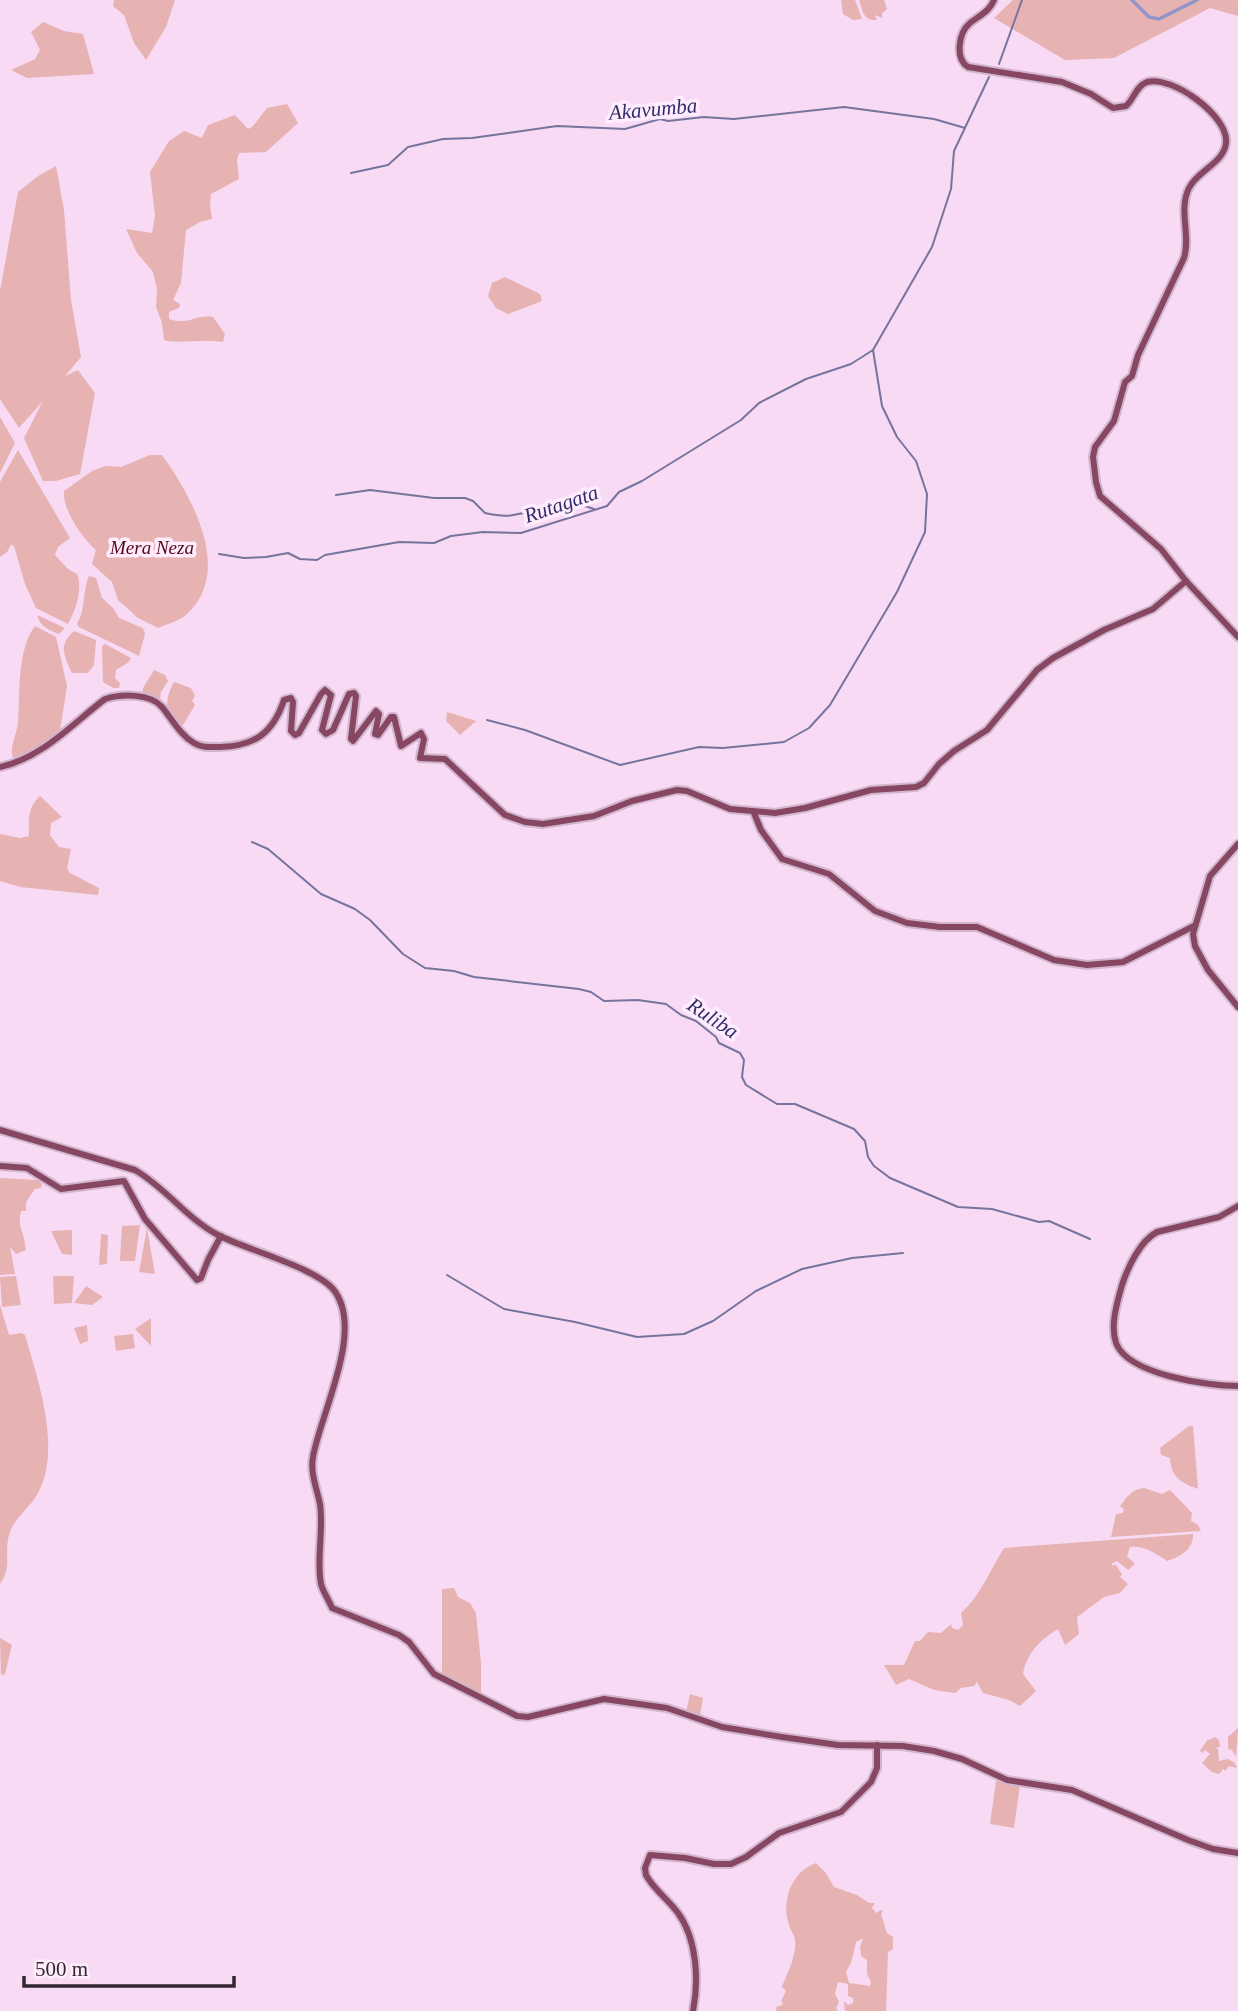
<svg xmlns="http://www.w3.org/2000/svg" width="1238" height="2011" viewBox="0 0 1238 2011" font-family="'Times New Roman',serif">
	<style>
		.green { fill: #e6b2b2; fill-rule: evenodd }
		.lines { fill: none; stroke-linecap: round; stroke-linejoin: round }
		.stream { stroke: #76749c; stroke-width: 2 }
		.canal { stroke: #9395ca; stroke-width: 3.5 }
		.secondary-casing { stroke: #d1b6ce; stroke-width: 10 }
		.secondary { stroke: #874762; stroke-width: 6 }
		.labels { text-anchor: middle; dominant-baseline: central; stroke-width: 7; stroke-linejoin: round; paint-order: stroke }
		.park-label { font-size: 19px; font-style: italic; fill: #540716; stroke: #ffecfc }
		.water-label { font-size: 21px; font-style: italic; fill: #312c6c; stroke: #ffecfc }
	</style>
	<rect width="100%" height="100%" fill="#f9daf5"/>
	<g class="green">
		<polygon points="114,0 175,0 166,27 146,60 134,43 124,15 113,6"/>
		<polygon points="841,0 855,0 862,19 853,20 843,14"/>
		<path d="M859,0H884L887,9L882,13V18L875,15L877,20C863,21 863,11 859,0Z"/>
		<polygon points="1013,0 1238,0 1238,16 1210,8 1114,58 1065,60 994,18"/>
		<polygon points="43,22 64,31 83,34 94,74 27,78 11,70 35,59 40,50 31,32"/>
		<path d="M287,104L298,123L266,152L239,153L237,160L239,179L211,194L210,206L212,219L200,222L186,230L181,283L173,300L180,304L179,308L169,312V319C188,326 196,314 213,317L225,334L223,342C207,339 173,344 164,340L162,323L156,307L157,289L153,272L137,253L126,229L152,233L155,216L150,172L169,141L184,131L202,138L208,125L235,115L248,129L253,126L267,108Z"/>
		<polygon points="56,166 64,210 71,300 81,357 65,376 78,370 95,393 80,474 56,481 43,481 24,438 43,401 19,428 0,399 0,291 18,192 38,176"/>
		<polygon points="505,277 540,294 542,301 508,314 496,308 488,296 492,283"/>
		<polygon points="0,417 15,443 0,473"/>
		<path d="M18,450L70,538L58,547L55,555L68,569L77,574C83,589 76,609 68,624L36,608L25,584L14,546L11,545L7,552L0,557V482Z"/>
		<path d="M150,455H162C191,495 234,571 187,614C180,621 167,624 158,628L138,618L118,600L112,582L92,564L96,550C82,538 62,509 64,491L92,471L105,466L121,467Z"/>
		<path d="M89,576L96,578L102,598L113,608L119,618L143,628L145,634L139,656L79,627L77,624C86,609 82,592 89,576Z"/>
		<path d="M37,615L65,628L59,634C49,630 40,627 37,615Z"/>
		<path d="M35,626L56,637L67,686L60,731L42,746L14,759C8,750 17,734 18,723C20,695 17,649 35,626Z"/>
		<path d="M74,631L96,640L94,665L88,673H72C64,655 58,645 74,631Z"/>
		<polygon points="105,644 131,658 129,662 116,670 115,678 120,683 119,688 113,688 103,682 102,648 103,645"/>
		<polygon points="154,670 165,675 168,681 161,692 160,701 142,695 143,688"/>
		<path d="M174,682L191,688L195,696L192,701L195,705L183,725C162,718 165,698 174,682Z"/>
		<polygon points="447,712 476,721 460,735 446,721"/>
		<path d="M40,796L62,817L51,823L50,835L59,847L71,849L67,868L70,873L99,888L98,895L20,887L0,881V834L20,838L29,836C29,820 27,808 40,796Z"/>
		<path d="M0,1178L38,1180L42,1184L41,1188L35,1189L26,1202V1211H21C18,1227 21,1225 24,1239C25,1242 25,1246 26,1250L16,1254L10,1247L15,1274L0,1275Z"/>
		<polygon points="140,1225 135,1261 120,1261 122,1226"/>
		<polygon points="147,1228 155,1274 139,1272"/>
		<polygon points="72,1230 72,1255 62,1254 51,1231"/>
		<polygon points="101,1234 108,1235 107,1264 99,1265"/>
		<polygon points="16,1276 21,1305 2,1307 0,1277"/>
		<polygon points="53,1276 74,1276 72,1303 54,1304"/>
		<polygon points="86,1286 103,1297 92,1305 74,1303"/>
		<path d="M0,1305L9,1335L21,1333L25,1335C38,1380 62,1449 38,1493C31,1507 15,1517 10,1532C3,1551 13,1566 0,1584Z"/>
		<polygon points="151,1318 151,1346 135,1329"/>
		<polygon points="87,1325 88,1341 80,1344 74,1328"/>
		<polygon points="133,1334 135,1348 116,1351 114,1336"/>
		<path d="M1189,1426H1193L1198,1489C1181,1483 1171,1477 1170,1458L1161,1455L1160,1448Z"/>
		<path d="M1144,1488L1162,1494L1170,1490L1192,1513L1191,1521L1198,1525L1201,1531L1111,1537L1116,1514L1123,1513L1124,1509L1120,1506C1127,1497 1132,1489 1144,1488Z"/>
		<path d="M1193,1534C1194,1549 1180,1557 1167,1561C1157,1554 1143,1545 1130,1547L1127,1556L1135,1564L1128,1570L1117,1561L1111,1564L1113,1566L1115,1564L1122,1574L1120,1577L1128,1584L1120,1593L1104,1597L1077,1617L1079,1634L1065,1645L1058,1629C1041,1639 1026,1654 1023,1674L1036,1691L1020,1706L1009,1700L983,1693L977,1682L974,1686L961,1688L955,1693L934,1690L909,1679L896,1685L884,1665H904L915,1641H920L928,1632L941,1633L951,1624L952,1628L958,1630L963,1625L961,1613C981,1595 990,1570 1004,1548Z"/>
		<polygon points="454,1588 458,1597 470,1603 476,1613 481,1663 481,1694 442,1675 442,1589"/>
		<polygon points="0,1638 12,1645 5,1674 1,1675"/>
		<polygon points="690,1694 703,1698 700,1716 686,1713"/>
		<polygon points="1238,1728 1236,1757 1232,1750 1228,1749 1228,1737"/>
		<polygon points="1215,1737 1219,1740 1220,1747 1215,1748 1218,1749 1219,1761 1228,1759 1235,1763 1237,1768 1229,1766 1225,1771 1223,1769 1219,1774 1212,1772 1202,1763 1210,1754 1205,1750 1202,1753 1200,1751 1208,1739 1209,1740"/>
		<polygon points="996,1781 1020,1785 1014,1828 990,1824"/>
		<path d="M816,1863L826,1873L834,1887L857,1895L869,1903H875L872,1908L876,1913L881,1910L883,1911L881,1914L887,1933L893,1937V1949L888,1952L886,2011H845L844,2001L848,2005L853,2003V1998L848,1996V1984L838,1982L835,1994L839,2002L836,2008L838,2011H776L777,2006H781L783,2003L781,2001L786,1991L782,1987C787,1974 797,1955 795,1940C795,1935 790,1930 789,1925C781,1901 791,1872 816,1863ZM863,1938L860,1947L861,1956L867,1960V1974L871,1982L870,1986L849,1983L846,1972L851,1963L856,1942Z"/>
	</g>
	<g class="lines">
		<g class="stream">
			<polyline points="999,64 1022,0"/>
			<polyline points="351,173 388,165 408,147 443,139 472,138 557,126 625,129 660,119 668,121 704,117 734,119 844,107 934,119 965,128"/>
			<path d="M336,495L370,490L434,498H465L473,501L485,513C494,515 504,517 513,515C547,510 556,495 594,509"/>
			<polyline points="219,554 244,558 266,557 288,553 300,559 317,560 325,555 399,542 434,543 451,536 483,532 521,533 607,506 619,492 642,481 741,420 759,403 806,379 851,364 873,350"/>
			<polyline points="487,720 525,730 620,765 699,747 723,748 784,742 809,728 830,705 897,592 925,532 927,494 916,461 897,437 882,406 873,350 932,247 951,189 954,151 989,77"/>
			<polyline points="252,842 268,849 321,894 355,909 370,920 403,954 425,968 454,971 474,977 579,989 591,992 604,1001 638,1000 666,1004 681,1015 696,1021 716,1037 719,1043 740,1053 744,1060 742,1077 746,1085 777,1104 795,1104 854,1129 865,1141 868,1157 874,1166 890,1178 958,1207 992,1209 1039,1222 1049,1221 1090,1239"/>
			<polyline points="447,1275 504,1309 575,1322 637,1337 684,1334 713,1321 756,1291 802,1269 852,1258 903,1253"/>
		</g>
		<polyline class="canal" points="1132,0 1149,17 1159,19 1197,0"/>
		<defs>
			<g id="secondary">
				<path d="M994,0C989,12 980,15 970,23C958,33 955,59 968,67L1062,82L1091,94L1113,108L1126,106C1134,99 1136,86 1147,82C1172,75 1229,116 1226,143C1224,163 1197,171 1189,188C1178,210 1191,235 1184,258L1138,355L1132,376L1125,382L1114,421L1095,447L1093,457L1096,482L1100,496L1161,549L1186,581L1238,637"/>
				<path d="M0,767C42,758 72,724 105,699C121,694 150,693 162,707C172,719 180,735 194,743C202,748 211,747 220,747C255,746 273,733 284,700L291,698L293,702L291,731L295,735L299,733L321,694L325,690L331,695L322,730L326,734L333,730L349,694L354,693L356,696L351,739L353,741L376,711L379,714L375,734L378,735L391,717H394L401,746L421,733L424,739L420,758L445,759L505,815L525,822L543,824L594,816L632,801L677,790L687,791L730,809L775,813L805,808L871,790L916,787L924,783L939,764L954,751L987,730L1037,670L1053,658L1104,630L1153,609L1186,581"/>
				<polyline points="754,813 761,830 782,859 829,874 875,911 907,923 940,927 977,927 1054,960 1087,965 1123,962 1194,926"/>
				<polyline points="1238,844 1210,876 1193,934 1195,946 1208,970 1238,1007"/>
				<path d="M0,1130L135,1170C166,1188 186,1218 218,1235C247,1250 314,1267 333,1289C366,1329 320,1414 313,1457C310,1473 317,1489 320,1504C324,1531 316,1558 321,1584C323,1592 329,1600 332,1608L399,1635L409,1642L434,1674L517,1716L528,1717L604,1699L667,1708L722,1727L782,1737L838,1745L903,1746L934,1751L962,1759L1007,1780L1072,1790L1188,1840L1213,1849L1238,1853"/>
				<polyline points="0,1166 27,1168 61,1189 124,1181 145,1219 197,1280 201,1278 208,1260 221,1236"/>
				<path d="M1238,1206L1219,1217L1157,1232C1140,1241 1128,1267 1122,1285C1117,1303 1110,1325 1116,1343C1128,1375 1209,1386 1238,1386"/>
				<path d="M693,2011C699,1981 697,1939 678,1913C669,1900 654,1890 646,1875L645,1868L650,1855L685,1858L714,1864H731L746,1857L779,1833L841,1812L871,1782L877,1768V1745"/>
			</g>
		</defs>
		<use href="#secondary" class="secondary-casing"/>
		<use href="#secondary" class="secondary"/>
	</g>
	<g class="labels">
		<g class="park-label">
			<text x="152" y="547">Mera Neza</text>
		</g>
		<g class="water-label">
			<text transform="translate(653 109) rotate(-5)">Akavumba</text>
			<text transform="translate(561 504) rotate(-19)">Rutagata</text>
			<text transform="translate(713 1018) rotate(34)">Ruliba</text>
		</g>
	</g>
	<path d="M24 1976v10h210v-10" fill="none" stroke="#322731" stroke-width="3.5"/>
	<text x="35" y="1976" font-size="21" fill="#322731" stroke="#ffecfc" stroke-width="5" paint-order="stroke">500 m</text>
</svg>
